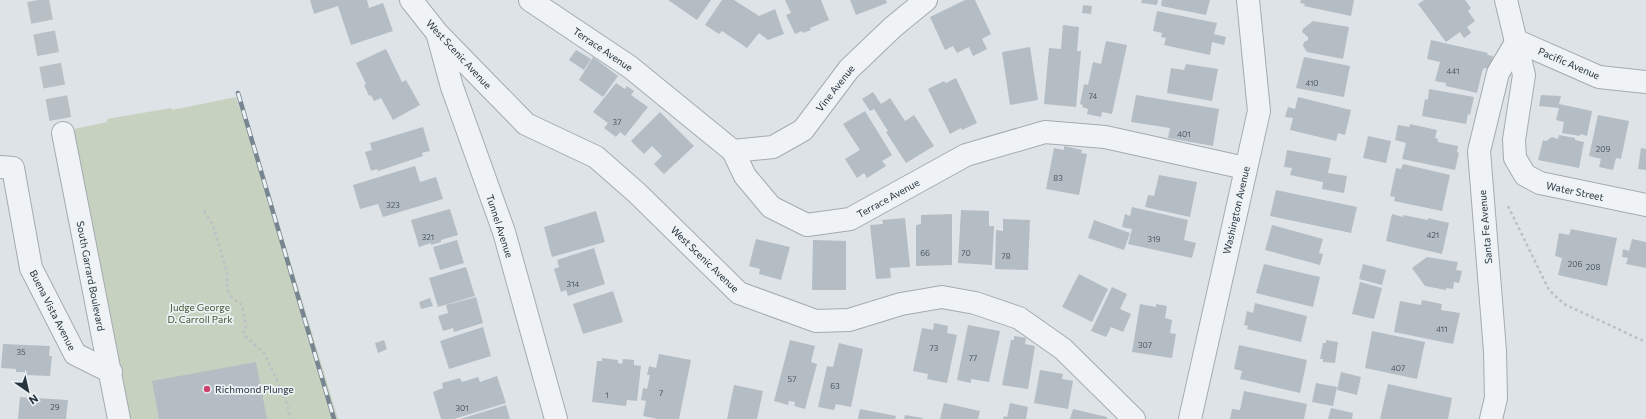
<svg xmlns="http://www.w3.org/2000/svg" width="1646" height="419" viewBox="0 0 1646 419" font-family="Commissioner,sans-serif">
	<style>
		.green { fill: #c7d1bf }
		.building { fill: #b5bdc4 }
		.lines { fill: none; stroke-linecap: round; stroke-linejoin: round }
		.minor-tunnel { stroke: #b9c0c5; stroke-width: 22; stroke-dasharray: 22 11; stroke-linecap: butt }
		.minor-casing { stroke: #a3abb1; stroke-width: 24 }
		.path { stroke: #bcc1c6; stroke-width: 2.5; stroke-dasharray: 3 3; stroke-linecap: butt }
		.minor { stroke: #f0f3f6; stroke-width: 22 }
		.rail-casing { stroke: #778591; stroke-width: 4.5 }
		.rail { stroke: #edf2f5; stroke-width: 3; stroke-dasharray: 9; stroke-linecap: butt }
		.poi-dot { fill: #cc436f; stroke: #edf2f5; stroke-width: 1.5 }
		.labels { text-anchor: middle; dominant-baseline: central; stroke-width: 3.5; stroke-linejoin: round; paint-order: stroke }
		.number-label { font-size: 8px; fill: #4a5660 }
		.street-label { font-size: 10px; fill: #27333e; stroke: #edf2f5 }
		.park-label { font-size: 10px; fill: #425935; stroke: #edf2f5 }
		.poi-label { font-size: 10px; fill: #27333e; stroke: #edf2f5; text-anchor: start }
	</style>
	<rect width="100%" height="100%" fill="#dee3e7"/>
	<polygon class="green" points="236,97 272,201 338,419 112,419 74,129 107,122 107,119 171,108 172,110"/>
	<g class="building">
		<polygon points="310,0 367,0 369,8 383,3 393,31 351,45 338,6 314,14"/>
		<polygon points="668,0 711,0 697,20"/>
		<polygon points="722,0 734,0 759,16 775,9 784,34 768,40 759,33 747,48 722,31 719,34 705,25"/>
		<polygon points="785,0 821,0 829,20 810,28 811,30 803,33 802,31 795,34 786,15 791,13"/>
		<polygon points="850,0 886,0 887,3 856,15"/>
		<polygon points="965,0 975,0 991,34 982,39 987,49 973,56 969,47 957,53 953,46 945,50 930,17"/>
		<polygon points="1142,0 1158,0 1157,5 1141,3"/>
		<polygon points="1162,0 1210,0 1206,15 1161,6"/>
		<polygon points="1301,0 1354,0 1351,16 1304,6 1305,4 1300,3"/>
		<polygon points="1424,0 1465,0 1471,8 1468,11 1475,21 1467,27 1471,33 1464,38 1460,32 1446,42 1418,4"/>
		<polygon points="1083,5 1092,6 1091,14 1082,13"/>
		<polygon points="1157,11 1217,23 1214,34 1226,37 1224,45 1212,42 1210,55 1164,45 1166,38 1161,37 1162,33 1153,31"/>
		<polygon points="1313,21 1349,27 1343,59 1307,52 1303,46 1304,42 1308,40 1308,37 1302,32 1303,29"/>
		<polygon points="1063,25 1079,27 1077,51 1081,51 1076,107 1044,104 1049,48 1061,49"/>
		<polygon points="1431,40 1488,53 1487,55 1493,56 1490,69 1484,68 1482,72 1477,93 1446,86 1446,83 1435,81 1440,62 1427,59"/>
		<polygon points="1106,41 1127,45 1112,114 1102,112 1101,117 1087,114 1088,109 1082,107 1083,105 1080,104 1084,84 1088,85 1093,62 1101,64"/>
		<polygon points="1030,47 1038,100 1010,105 1002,52"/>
		<polygon points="386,49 402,82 406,80 420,105 393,120 381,98 374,101 371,95 369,96 364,85 366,84 356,63"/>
		<polygon points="576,50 591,59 584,70 569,60"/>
		<polygon points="593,57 618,76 603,97 579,80"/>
		<polygon points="1304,57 1350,66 1344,97 1296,88"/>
		<polygon points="1186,64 1218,69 1212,101 1167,93 1171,68 1184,70"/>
		<polygon points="956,78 977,123 962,130 961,128 950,134 928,89 944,81 946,83"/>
		<polygon points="616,83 625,89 627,86 634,91 631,95 648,107 625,136 620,132 616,137 604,128 608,123 593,112"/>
		<polygon points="1429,89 1474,97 1470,115 1468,114 1466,124 1422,116 1425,99 1428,100"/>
		<polygon points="873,92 881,104 890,98 905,121 914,115 934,146 906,163 886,132 888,131 874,109 870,111 862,99"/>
		<polygon points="1136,95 1219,109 1213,146 1168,138 1170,128 1131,122"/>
		<polygon points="1541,95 1561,96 1559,104 1592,111 1587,136 1580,134 1580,136 1562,133 1564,122 1556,120 1559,108 1539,106"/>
		<polygon points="1298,97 1351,110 1345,135 1338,133 1336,141 1290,130 1293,118 1285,117 1288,107 1295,109"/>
		<polygon points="865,111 892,155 882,161 886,166 867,178 864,173 857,178 845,159 860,150 843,124"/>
		<polygon points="660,112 694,146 664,174 654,164 662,156 652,146 644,154 631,141"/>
		<polygon points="1598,115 1629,121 1621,159 1616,158 1613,170 1599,167 1601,159 1589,156"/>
		<polygon points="1410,124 1437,130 1435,138 1438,139 1438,142 1458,146 1457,152 1459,153 1455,170 1402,159 1406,143 1395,140 1398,125 1409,127"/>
		<polygon points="423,127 430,151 422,153 423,156 378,171 377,169 371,171 365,152 372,150 370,143"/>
		<polygon points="1559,135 1575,138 1575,140 1584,142 1579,168 1538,160 1543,140 1546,141 1552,137 1558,139"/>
		<polygon points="1368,136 1391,141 1386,163 1363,158"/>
		<polygon points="1064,146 1082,150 1081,153 1087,154 1079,195 1046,189 1054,148 1064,150"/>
		<polygon points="1641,148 1646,149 1646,170 1638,169"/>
		<polygon points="1287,150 1331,158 1328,173 1347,176 1344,193 1322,189 1323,182 1290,175 1292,168 1284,167"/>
		<polygon points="1403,164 1450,175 1442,211 1394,201 1395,197 1390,196 1396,168 1401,169"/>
		<polygon points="415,166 420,182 436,177 443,199 383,217 378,204 360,209 353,185"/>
		<polygon points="1159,175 1197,182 1190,217 1145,207 1148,195 1154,196"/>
		<polygon points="1276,190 1357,207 1351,233 1270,216"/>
		<polygon points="1132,207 1188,220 1184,240 1196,243 1192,258 1128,244 1132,229 1122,227 1125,214 1130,216"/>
		<polygon points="450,209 458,235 441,240 441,242 431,245 431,243 419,247 411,220"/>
		<polygon points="961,210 989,211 989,226 994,226 992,265 958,263"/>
		<polygon points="596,211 605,242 552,257 544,227"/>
		<polygon points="952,214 952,265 916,266 916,225 921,224 921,215"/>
		<polygon points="1392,214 1403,217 1403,215 1428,220 1428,218 1449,223 1442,254 1386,241"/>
		<polygon points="905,218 910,267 890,268 891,278 876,279 870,225 883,224 882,220"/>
		<polygon points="1003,219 1030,220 1028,270 995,269 996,230 1003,231"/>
		<polygon points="1094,220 1130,233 1124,250 1088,238"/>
		<polygon points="1272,225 1323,239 1319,253 1323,254 1320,265 1265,250"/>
		<polygon points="1571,229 1617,238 1607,286 1558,275 1562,258 1555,256 1559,233 1569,235"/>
		<polygon points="756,239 790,247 781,280 759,274 760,269 749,266"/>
		<polygon points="1632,239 1646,242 1646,268 1626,264 1628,258 1622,257 1623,249 1629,251"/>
		<polygon points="457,240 464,263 440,270 433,247"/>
		<polygon points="813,240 846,241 846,290 812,290"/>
		<polygon points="594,248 605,284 568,296 566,290 561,292 554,269 559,267 557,260"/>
		<polygon points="1427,257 1458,262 1456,270 1462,271 1459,283 1454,282 1453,289 1446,288 1446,290 1425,286 1412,268"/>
		<polygon points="1264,264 1320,277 1313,307 1256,293"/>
		<polygon points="1363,264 1386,270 1382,285 1359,279"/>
		<polygon points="466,267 475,296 438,307 429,278"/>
		<polygon points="1079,274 1108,289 1092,322 1062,307"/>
		<polygon points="1360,282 1382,288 1374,319 1352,314"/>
		<polygon points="1112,287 1127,294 1120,309 1131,314 1123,332 1111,327 1106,337 1091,331"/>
		<polygon points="613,291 623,322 583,334 573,304"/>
		<polygon points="476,297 483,323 454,332 453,328 443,331 438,316 448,313 446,305"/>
		<polygon points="430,298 433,306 421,309 419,302"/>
		<polygon points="1422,300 1442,304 1441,310 1460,313 1453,344 1394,332 1400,301 1421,305"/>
		<polygon points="1255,303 1307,316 1301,342 1247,329 1248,326 1244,325 1247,311 1253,313"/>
		<polygon points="1140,304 1156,307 1156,304 1167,306 1165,318 1172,320 1170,333 1176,334 1172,358 1132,352"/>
		<polygon points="934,323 948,326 947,333 957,335 947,383 927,379 928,374 913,371 922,328 933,330"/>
		<polygon points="968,325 1000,331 989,382 971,379 971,383 957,380"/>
		<polygon points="483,327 491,356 449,369 440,341"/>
		<polygon points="1372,331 1425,342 1417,379 1365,368"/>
		<polygon points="1014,336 1026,338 1025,344 1035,346 1028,389 1002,385 1011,340 1014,340"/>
		<polygon points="384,340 387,349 378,353 375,343"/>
		<polygon points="790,340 815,346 811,362 817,364 805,409 794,406 795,402 789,401 788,405 774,401"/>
		<polygon points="1326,340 1338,342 1335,363 1323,362 1323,359 1320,359 1323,343 1326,343"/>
		<polygon points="839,343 863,349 851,407 836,404 834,410 818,407 827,366 833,367"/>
		<polygon points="3,344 50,346 49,356 52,356 50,376 24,375 24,372 16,372 16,369 1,368"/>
		<polygon points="1239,345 1307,360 1300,393 1240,379 1242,371 1234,369"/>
		<polygon points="659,354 691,360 679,419 658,419 643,416 646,401 641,400 643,388 647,389 650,375 647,375 649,366 656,368"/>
		<polygon points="602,358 618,360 618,363 622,364 623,359 634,360 634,365 641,366 637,401 627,400 626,406 592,402 597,361 602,361"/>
		<polygon points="256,362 267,419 159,419 152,381"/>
		<polygon points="1040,370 1063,374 1062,379 1073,381 1068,409 1034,403"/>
		<polygon points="1341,372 1361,377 1357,395 1337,390"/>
		<polygon points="497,376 506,403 454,419 441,419 433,392 443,388 442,383 460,378 462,382 478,377 480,382"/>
		<polygon points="1316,383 1337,387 1333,406 1312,402"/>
		<polygon points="1388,384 1452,398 1448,419 1380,419"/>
		<polygon points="734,385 763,391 757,419 727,419"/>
		<polygon points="1244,391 1307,404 1304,419 1230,419 1232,409 1240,410"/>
		<polygon points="20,397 68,400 66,419 18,419"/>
		<polygon points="944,403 980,411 978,419 940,419"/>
		<polygon points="1010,403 1028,407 1026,419 1003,419 1004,416 1007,417"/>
		<polygon points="506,405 510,419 460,419"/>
		<polygon points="1331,408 1353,413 1352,419 1328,419"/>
		<polygon points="860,409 896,416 895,419 858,419"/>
		<polygon points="1073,409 1107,417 1107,419 1070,419"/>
		<polygon points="905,415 923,418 923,419 904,419"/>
	</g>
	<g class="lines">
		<polyline class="minor-tunnel" points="38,0 63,133"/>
		<defs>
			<g id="minor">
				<polyline points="411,0 438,34 526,124 596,157 637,193 739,293 816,321 849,320 901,304 942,297 975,303 1019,318 1063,349 1134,419"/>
				<polyline points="530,0 630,67 733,151 745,176 771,207 807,225 850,219 966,155 1045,132 1105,137 1245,168"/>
				<polyline points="1506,0 1524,75 1514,140 1515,158 1525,175 1540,183 1646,205"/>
				<polyline points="438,36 452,87 504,232 556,419"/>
				<polyline points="1517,41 1599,77 1646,82"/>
				<polyline points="63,133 119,419"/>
				<polyline points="733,151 773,147 803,130 849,69 893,27 926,0"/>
				<polyline points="0,167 13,168 31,268 75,354 111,372"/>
				<polyline points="1190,419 1259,111 1248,0"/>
				<polyline points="1491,419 1496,398 1495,351 1479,151 1498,73 1517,41"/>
			</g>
		</defs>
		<use href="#minor" class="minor-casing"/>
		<g class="path">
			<polyline points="1508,206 1549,290 1564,304 1646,342"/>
			<polyline points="204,211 213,225 227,272 227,289 232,298 242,305 246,326 243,334 265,354 286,401 291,419"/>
		</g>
		<use href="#minor" class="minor"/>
		<defs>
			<polyline id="rail" points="238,93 334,419"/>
		</defs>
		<use href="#rail" class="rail-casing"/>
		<use href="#rail" class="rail"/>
	</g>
	<circle class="poi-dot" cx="207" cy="389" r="4"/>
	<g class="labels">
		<g class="number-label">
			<text x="1453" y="71">441</text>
			<text x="1312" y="83">410</text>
			<text x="1093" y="96">74</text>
			<text x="617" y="122">37</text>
			<text x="1184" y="134">401</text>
			<text x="1603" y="149">209</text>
			<text x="1058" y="178">83</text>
			<text x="393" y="205">323</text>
			<text x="1433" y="235">421</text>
			<text x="428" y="237">321</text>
			<text x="1154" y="239">319</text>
			<text x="925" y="253">66</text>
			<text x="966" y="253">70</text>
			<text x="1006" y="256">78</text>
			<text x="1575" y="264">206</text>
			<text x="1593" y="267">208</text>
			<text x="573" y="284">314</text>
			<text x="1442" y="329">411</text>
			<text x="1145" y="345">307</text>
			<text x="934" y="348">73</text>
			<text x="21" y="352">35</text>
			<text x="973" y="358">77</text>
			<text x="1398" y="368">407</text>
			<text x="792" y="379">57</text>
			<text x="835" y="386">63</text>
			<text x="661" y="393">7</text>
			<text x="607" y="395">1</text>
			<text x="55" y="407">29</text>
			<text x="462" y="408">301</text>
		</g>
		<g class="street-label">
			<text transform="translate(603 49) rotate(34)">Terrace Avenue</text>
			<text transform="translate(459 54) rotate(47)">West Scenic Avenue</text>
			<text transform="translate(1569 63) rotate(23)">Pacific Avenue</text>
			<text transform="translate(835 88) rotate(-52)">Vine Avenue</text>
			<text transform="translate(1575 191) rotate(12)">Water Street</text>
			<text transform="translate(888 198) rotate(-29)">Terrace Avenue</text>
			<text transform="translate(1236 210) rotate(-77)">Washington Avenue</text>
			<text transform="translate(500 226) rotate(72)">Tunnel Avenue</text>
			<text transform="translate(1485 227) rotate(-95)">Santa Fe Avenue</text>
			<text transform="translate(705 259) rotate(44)">West Scenic Avenue</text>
			<text transform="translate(91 276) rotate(79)">South Garrard Boulevard</text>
			<text transform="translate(53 310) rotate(63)">Buena Vista Avenue</text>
		</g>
		<g class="park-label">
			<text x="200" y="307">Judge George<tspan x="200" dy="12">D. Carroll Park</tspan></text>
		</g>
		<g class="poi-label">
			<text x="215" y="389">Richmond Plunge</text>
		</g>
	</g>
	<g transform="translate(28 391) rotate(146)" stroke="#edf2f5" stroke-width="3" paint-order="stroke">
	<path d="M0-3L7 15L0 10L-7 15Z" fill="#27333e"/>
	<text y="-6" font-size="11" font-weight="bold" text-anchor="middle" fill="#27333e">N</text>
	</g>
</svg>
